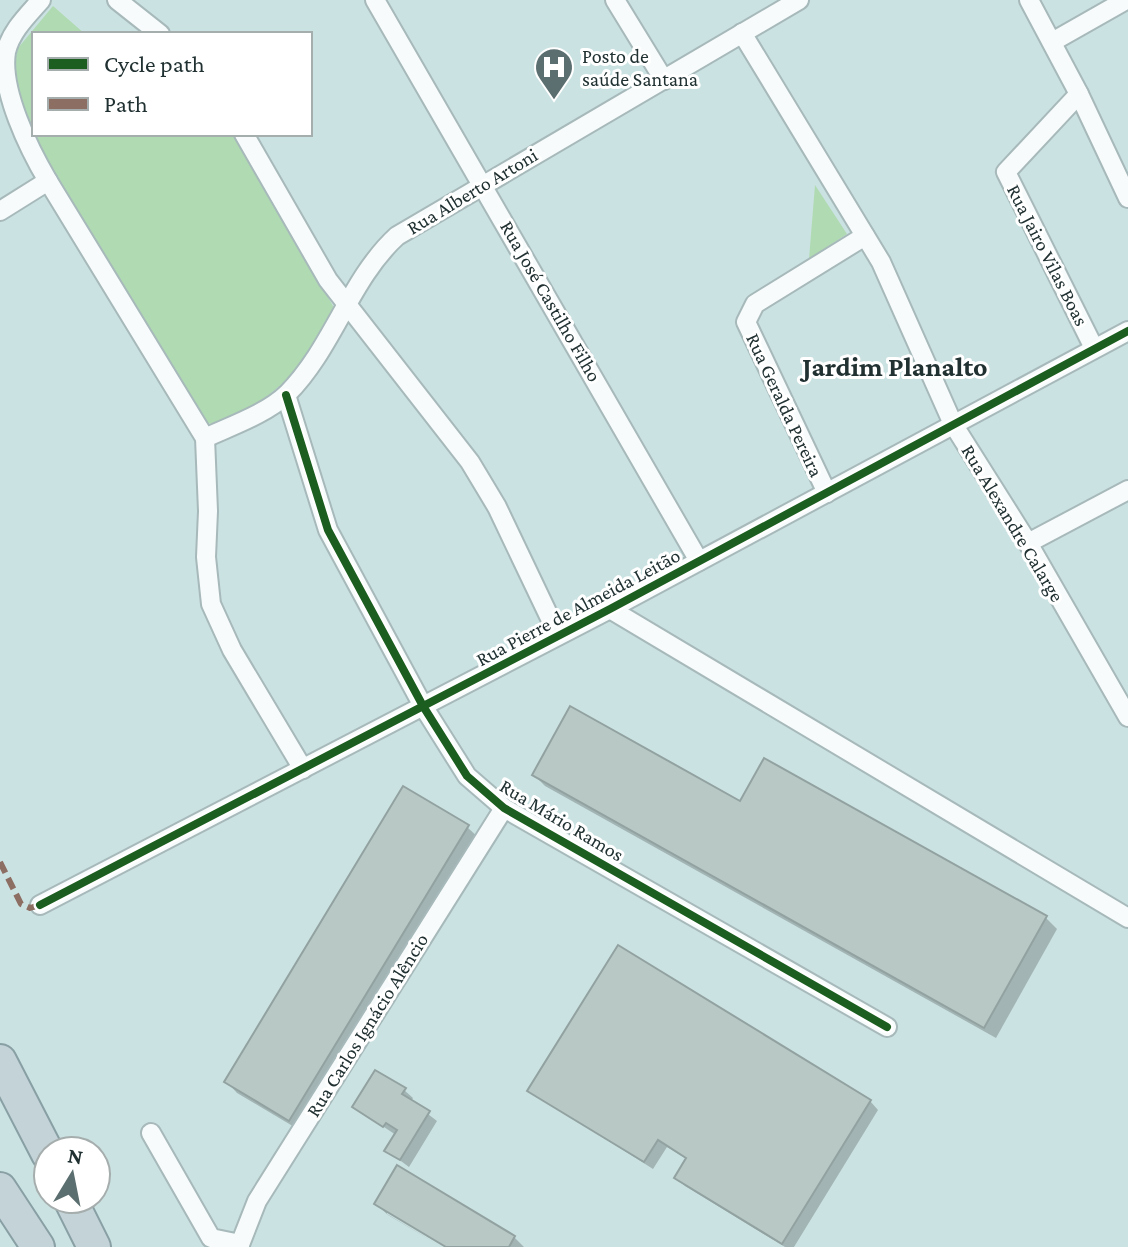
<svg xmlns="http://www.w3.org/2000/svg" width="1128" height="1247" viewBox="0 0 1128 1247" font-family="'Crimson Pro',serif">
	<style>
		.green { fill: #b0dab2 }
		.shadow { fill: #0003 }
		.building { fill: #b7c8c5; stroke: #92a2a0; stroke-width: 2 }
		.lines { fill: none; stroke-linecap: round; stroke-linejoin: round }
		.minor-casing { stroke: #a7b9ba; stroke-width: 22 }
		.motorway-casing { stroke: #889fa4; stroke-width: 36 }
		.minor { stroke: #f7fbfb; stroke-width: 18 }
		.motorway { stroke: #c4d3d7; stroke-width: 32 }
		.quiet { stroke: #8d6e63; stroke-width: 6; stroke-dasharray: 12 6; stroke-linecap: butt }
		.cycleway-casing { stroke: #fff; stroke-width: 13 }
		.cycleway { stroke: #1b5e20; stroke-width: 8 }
		.labels { text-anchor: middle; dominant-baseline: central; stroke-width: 6; stroke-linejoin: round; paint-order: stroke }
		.poi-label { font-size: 20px; fill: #213132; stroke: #fff; text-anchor: start }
		.street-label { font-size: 20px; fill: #213132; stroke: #fff }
		.district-label { font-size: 28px; font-weight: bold; fill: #213132; stroke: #fff }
	</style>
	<rect width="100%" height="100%" fill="#cbe2e2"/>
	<g class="green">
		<path d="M53,6L85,34H34V134H236L333,306C344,337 241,432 206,423L37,146L18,96L15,62L18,48Z"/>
		<polygon points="815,185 847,234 809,259"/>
	</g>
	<g class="shadow">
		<polygon points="534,775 740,803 1046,918 1057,929 996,1038 545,786"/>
		<polygon points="467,827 479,838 301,1131 237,1093 226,1081"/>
		<polygon points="404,1090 413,1098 411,1101 437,1121 409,1167 386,1150 396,1135 354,1107"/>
		<polygon points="530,1091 870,1101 878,1110 794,1247 785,1247 685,1186 677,1178 688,1160 667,1147 653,1169"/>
		<polygon points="376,1204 514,1237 524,1247 450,1247 387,1210 387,1214 442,1247 388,1215"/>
	</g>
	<g class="building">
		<polygon points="570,706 740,801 764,758 1047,916 984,1028 532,775"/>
		<polygon points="403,786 469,825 289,1121 224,1082"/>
		<polygon points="618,945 871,1100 782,1244 674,1178 686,1158 658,1140 644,1162 527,1091"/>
		<polygon points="375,1070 406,1088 402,1094 430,1111 400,1160 384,1151 397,1130 386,1123 383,1127 352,1107"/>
		<polygon points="397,1165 515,1236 509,1247 446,1247 374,1204"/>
	</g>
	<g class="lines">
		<defs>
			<g id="minor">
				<path d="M41,0C27,16 11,31 6,52C0,90 29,149 48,181L205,438L208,511L206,557L211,604L232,650L303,769"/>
				<polyline points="117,0 160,34"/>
				<polyline points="375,0 699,561"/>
				<polyline points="615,0 664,80"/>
				<polyline points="1029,0 1079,94 1128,198"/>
				<polyline points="742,33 881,262 953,424 1028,543 1128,717"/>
				<polyline points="1052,42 1126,0"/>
				<polyline points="1079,94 1006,172 1094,348"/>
				<polyline points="244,134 328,280 470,462 497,507 558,635"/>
				<polyline points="0,211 48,181"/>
				<polyline points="286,395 328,530 423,706 467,776 504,808 887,1027"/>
				<path d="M205,438C231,426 266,414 287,394C333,348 350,279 397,236L799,0"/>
				<polyline points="827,493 746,322 755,304 865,236"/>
				<polyline points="1028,543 1128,490"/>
				<polyline points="610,609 1128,918"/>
				<polyline points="40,905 610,609 1128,331"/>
				<polyline points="151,1133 211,1238 240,1244"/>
				<polyline points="239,1247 257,1201 504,808"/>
			</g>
			<g id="motorway">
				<polyline points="0,1061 48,1154"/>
				<polyline points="0,1189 38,1247"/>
				<polyline points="70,1199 94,1247"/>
			</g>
		</defs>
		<use href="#minor" class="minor-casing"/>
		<use href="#motorway" class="motorway-casing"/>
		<use href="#minor" class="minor"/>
		<use href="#motorway" class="motorway"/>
		<polyline class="quiet" points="0,862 21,904 30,908 40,905"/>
		<defs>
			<g id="cycleway">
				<polyline points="286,395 328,530 423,706 467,776 504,808 887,1027"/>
				<polyline points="40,905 610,609 1128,331"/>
			</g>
		</defs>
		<use href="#cycleway" class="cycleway-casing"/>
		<use href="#cycleway" class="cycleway"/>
	</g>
	<defs>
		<symbol id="hospital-pin" viewBox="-11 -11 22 30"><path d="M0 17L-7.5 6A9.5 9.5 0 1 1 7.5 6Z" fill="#5c6f70" stroke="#fff"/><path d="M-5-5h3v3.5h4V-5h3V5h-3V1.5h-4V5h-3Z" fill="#fff"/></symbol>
	</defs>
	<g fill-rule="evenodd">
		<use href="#hospital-pin" x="532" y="45" width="44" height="60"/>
	</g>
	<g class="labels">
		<g class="poi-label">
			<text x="582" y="56">Posto de<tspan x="582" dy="23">saúde Santana</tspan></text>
		</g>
		<g class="street-label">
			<text transform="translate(472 191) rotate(-31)">Rua Alberto Artoni</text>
			<text transform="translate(1048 255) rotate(63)">Rua Jairo Vilas Boas</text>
			<text transform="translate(551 301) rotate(60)">Rua José Castilho Filho</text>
			<text transform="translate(785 405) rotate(65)">Rua Geralda Pereira</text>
			<text transform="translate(1013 523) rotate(59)">Rua Alexandre Calarge</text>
			<text transform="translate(578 607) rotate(-28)">Rua Pierre de Almeida Leitão</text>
			<text transform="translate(562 820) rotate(31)">Rua Mário Ramos</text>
			<text transform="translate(367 1025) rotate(-58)">Rua Carlos Ignácio Alêncio</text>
		</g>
		<g class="district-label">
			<text x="895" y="366">Jardim Planalto</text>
		</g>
	</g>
	<rect x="32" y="32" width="280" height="104" fill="#ffffff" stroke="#a6adad" stroke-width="2"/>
	<rect x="48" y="58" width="40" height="12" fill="#1b5e20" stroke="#a6adad" stroke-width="2"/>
	<text x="104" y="72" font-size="24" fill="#213132">Cycle path</text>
	<rect x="48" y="98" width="40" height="12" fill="#8d6e63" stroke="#a6adad" stroke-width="2"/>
	<text x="104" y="112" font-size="24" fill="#213132">Path</text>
	<g transform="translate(72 1175) rotate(10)"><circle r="38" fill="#ffffff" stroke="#a6adad" stroke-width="2"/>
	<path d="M0-6L14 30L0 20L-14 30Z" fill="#5c6f70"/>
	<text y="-12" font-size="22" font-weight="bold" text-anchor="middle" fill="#213132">N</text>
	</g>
</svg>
